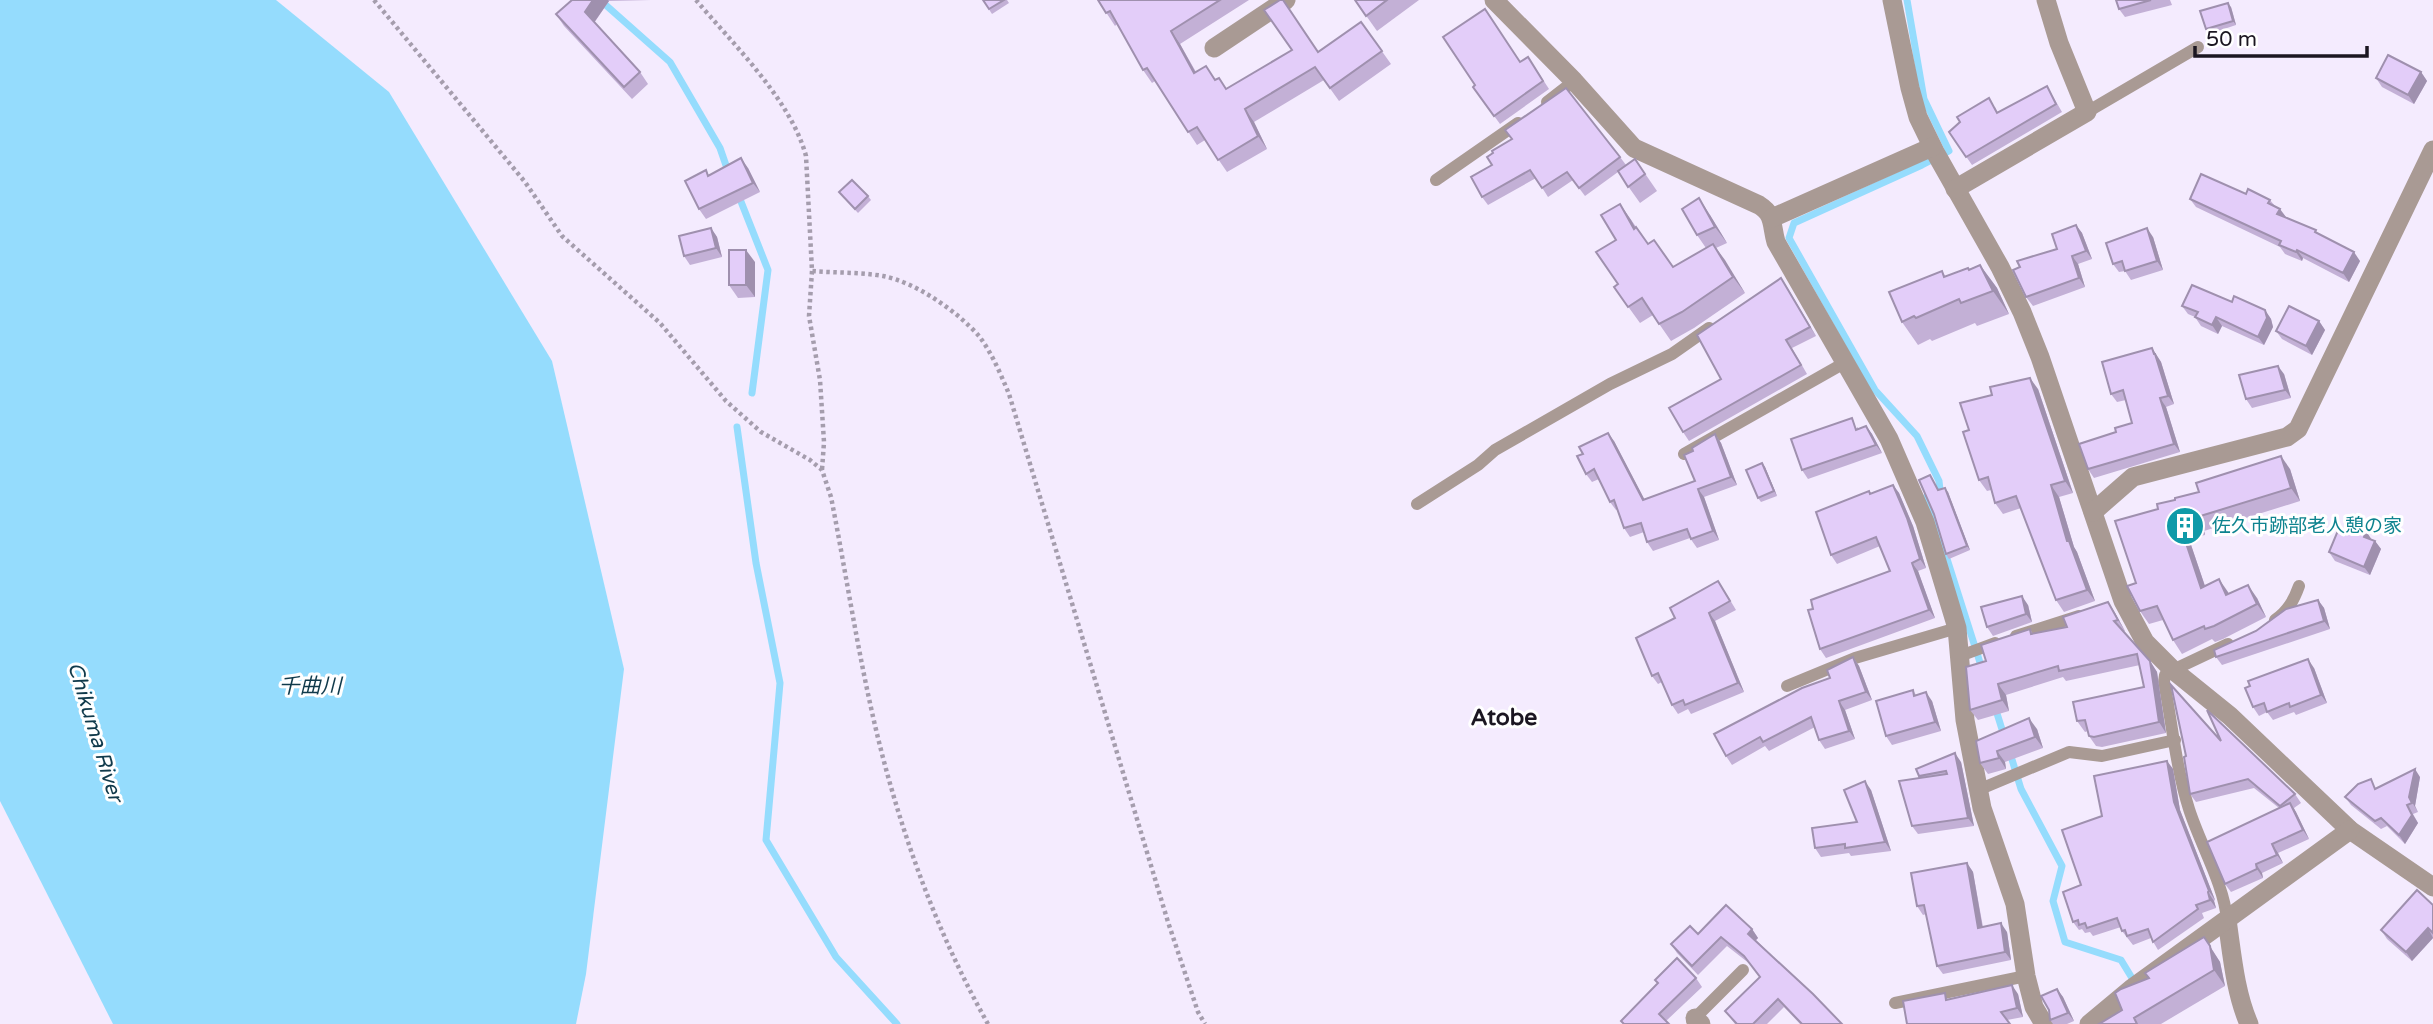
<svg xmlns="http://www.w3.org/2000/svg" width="2433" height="1024" viewBox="0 0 2433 1024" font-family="'Varela Round','Noto Sans JP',sans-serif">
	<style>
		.water { fill: #95dcfd }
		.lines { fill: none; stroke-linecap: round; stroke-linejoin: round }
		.stream { stroke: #95dcfd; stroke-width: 7 }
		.path { stroke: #a59dad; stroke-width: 4.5; stroke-dasharray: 3.5 3.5; stroke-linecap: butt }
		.service { stroke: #a99a94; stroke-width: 12 }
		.minor { stroke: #a99a94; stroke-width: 19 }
		.wall { fill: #c3b0d6 }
		.shaded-wall { fill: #9f90ae }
		.building { fill: #e3cdf9; stroke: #9f90ae; stroke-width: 2 }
		.labels { text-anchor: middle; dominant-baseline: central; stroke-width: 6; stroke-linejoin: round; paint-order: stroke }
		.culture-label { font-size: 19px; fill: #0d838f; stroke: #fff; text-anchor: start }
		.water-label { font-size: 21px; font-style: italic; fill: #103a4b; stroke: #fff }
		.quarter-label { font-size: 23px; font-weight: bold; fill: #1b1621; stroke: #fff }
	</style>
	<rect width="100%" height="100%" fill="#f4ebfe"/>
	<polygon class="water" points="0,0 276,0 389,92 552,361 624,669 586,974 576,1024 113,1024 0,801"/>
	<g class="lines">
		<g class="stream">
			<polyline points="600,0 670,62 720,148 729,174"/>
			<polyline points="1907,0 1924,99 1949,151 1922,165 1794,223 1789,238 1875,390 1917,436 1939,481 1940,490 1927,496 1983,672"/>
			<polyline points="738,194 768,270 752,393"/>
			<polyline points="737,427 756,563 780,683 766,840 836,957 897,1024"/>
			<polyline points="1995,707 2005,739"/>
			<polyline points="2010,753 2021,789 2062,866 2053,901 2065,942 2121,960 2135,983"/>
		</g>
		<g class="path">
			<path d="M374,0L525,182L562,236L660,323L726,401L761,432L810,460L822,470L831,497C847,578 859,661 879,742C903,839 939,937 988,1024"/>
			<path d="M696,0C733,44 791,100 806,156L812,271C835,273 859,272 883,276C915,282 957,311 979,336C992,353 1001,375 1009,394L1168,922L1198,1012L1205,1024"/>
			<polyline points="812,271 809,316 820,380 824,442 822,470"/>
		</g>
		<g class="service">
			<polyline points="1547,102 1574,81"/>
			<polyline points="2087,112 2198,47"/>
			<polyline points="1436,180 1518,123"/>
			<polyline points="1684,454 1846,362"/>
			<polyline points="1417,504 1478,465 1495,450 1610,384 1672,354 1709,328"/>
			<path d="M2275,620C2288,611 2294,600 2299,586"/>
			<polyline points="2016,636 2079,616"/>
			<polyline points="1960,656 1995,643"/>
			<polyline points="1787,686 1855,658 1957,628"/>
			<polyline points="1978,790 2069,752 2102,756 2175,740"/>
			<path d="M2227,920C2224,884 2200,844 2189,809C2176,768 2172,723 2164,682L2165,675L2173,670L2228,644"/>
			<polyline points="1895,1003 2026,976"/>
			<polyline points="1692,1021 1743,970"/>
		</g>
		<g class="minor">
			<path d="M1494,0L1574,81L1634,148L1759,205C1775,215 1771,225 1776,242L1889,439L1925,522L1957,628L1965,720L1982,808L2015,904L2026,976L2034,1007L2044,1024"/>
			<polyline points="1892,0 1910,88 1918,117 1935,152 2000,267 2022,312 2040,357 2123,601 2145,642 2173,670 2230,716 2350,830 2433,887"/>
			<polyline points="1214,48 1286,0"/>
			<polyline points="1955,189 2087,112 2059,43 2046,0"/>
			<polyline points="1772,218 1932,147"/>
			<polyline points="2093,512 2133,477 2287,437 2298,429 2433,150"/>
			<path d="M2227,920C2232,954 2235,992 2249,1024"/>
			<polyline points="1695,1018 1701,1024"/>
			<polyline points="2089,1024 2131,989 2350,830"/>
		</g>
	</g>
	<g class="wall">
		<polygon points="572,0 651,0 609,1 594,23 640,72 648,84 632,99 564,26 556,14"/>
		<polygon points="983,0 1007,0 1009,3 992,14"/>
		<polygon points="1098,0 1249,0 1180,44 1196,72 1216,79 1227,89 1318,52 1361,22 1391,64 1339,101 1324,80 1254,122 1267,149 1227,172 1205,140 1197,145 1155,81 1152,83 1143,70 1117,24 1115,26"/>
		<polygon points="1355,0 1419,0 1377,31"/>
		<polygon points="2116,0 2170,0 2172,5 2125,17 2119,9"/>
		<polygon points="2231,7 2236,25 2209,34 2206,29"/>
		<polygon points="1528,57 1549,89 1500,124 1473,87"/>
		<polygon points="2421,72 2427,81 2414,104 2382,87 2376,78"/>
		<polygon points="2047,86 2062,112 1972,165 1949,132 1995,107 1998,113"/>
		<polygon points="1620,157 1626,165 1635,159 1657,191 1640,203 1618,172 1585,196 1573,180 1548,197 1536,178 1488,205 1482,197 1492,165"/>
		<polygon points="748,168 760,192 706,219 699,209 706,170 709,176"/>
		<polygon points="839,192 868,196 871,200 858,213"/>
		<polygon points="2246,194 2270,200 2275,206 2286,217 2319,234 2360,261 2349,282 2303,258 2302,261 2285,254 2280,247 2196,207 2190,199"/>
		<polygon points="1620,204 1648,244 1673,267 1706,248 1697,235 1710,215 1727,243 1716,248 1745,293 1694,328 1671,341 1653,315 1640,323 1614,287 1618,284 1616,240"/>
		<polygon points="2076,225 2082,233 2092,259 2078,264 2085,287 2033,306 2026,297"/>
		<polygon points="711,228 717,237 722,257 690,265 684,256"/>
		<polygon points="2153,237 2163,270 2131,280 2125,271 2119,272 2113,264"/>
		<polygon points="755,262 755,297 738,298 729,285"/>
		<polygon points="1980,265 1997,288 2009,314 1977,326 1975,323 1932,341 1930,339 1918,345 1902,322 1942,271 1946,277"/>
		<polygon points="1781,278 1816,336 1792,348 1807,374 1689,441 1683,432 1721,379"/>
		<polygon points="2182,306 2265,310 2271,319 2273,327 2264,345 2222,326 2218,334 2201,326 2195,317 2188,314"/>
		<polygon points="2319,321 2325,330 2312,355 2282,339 2276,331"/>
		<polygon points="2152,348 2161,362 2174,404 2166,407 2180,452 2094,478 2088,469 2116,432 2132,423 2126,400 2117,402 2111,394"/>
		<polygon points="2284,374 2291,398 2252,408 2246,399"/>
		<polygon points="2038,389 2073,493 2059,497 2074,547 2077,552 2095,601 2064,612 2056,600 2021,508 2003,514 1995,503 1991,490 1987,491 1979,480 1969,430"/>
		<polygon points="1866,426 1872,434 1882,453 1808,479 1802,470 1858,427 1858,429"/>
		<polygon points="1715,434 1721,443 1737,485 1704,497 1719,540 1697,548 1690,538 1653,551 1647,542 1644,532 1630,537 1624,528 1618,509 1616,510 1610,502 1599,479 1592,482 1586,474 1614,441 1644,499 1695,481 1693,451"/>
		<polygon points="1762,463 1765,467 1777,496 1761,502 1758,498"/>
		<polygon points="2290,469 2300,501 2204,531 2205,535 2189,539 2205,586 2229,594 2257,598 2266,617 2223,639 2215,642 2212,639 2182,654 2173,640 2163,620 2149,624 2140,611 2136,583 2158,509 2175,500"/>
		<polygon points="1930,475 1938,490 1948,492 1970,550 1949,559 1946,554"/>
		<polygon points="1893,485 1899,493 1913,526 1926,568 1918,571 1935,618 1826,658 1820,649 1813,609 1890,571 1880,546 1837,564 1831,555 1871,494"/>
		<polygon points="2372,540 2375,541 2381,549 2370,575 2335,561 2329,552"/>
		<polygon points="1724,590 1736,610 1715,621 1744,692 1691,714 1688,709 1678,714 1672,705 1662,682 1658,684 1652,676 1675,618"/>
		<polygon points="2318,600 2324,608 2330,629 2222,665 2216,657 2256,631"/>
		<polygon points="2108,602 2115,613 2125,631 2123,631 2150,661 2157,672 2166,733 2102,747 2096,746 2089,736 2088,731 2085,732 2077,721 2144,687 2140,665 2066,681 2063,677 2006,695 2009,711 1978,720 1970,710 1986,661 2030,629 2033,634 2067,627"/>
		<polygon points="2028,605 2032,622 1993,636 1987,627"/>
		<polygon points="1853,657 1859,666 1872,700 1845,710 1855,739 1825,749 1819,740 1815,727 1769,751 1765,746 1732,765 1726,756 1830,678"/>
		<polygon points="2314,668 2327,703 2296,715 2294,712 2273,720 2267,712 2259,716 2253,707"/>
		<polygon points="1913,690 1916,695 1932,701 1941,731 1892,745 1886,736"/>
		<polygon points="2037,729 2043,748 2005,762 2006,769 1988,774 1980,763 1976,741"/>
		<polygon points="2221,741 2295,794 2301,803 2294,808 2309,839 2278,853 2283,863 2262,873 2263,878 2231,892 2225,884 2279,808 2254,788 2196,802 2190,794"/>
		<polygon points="2167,761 2173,769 2180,810 2215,900 2214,901 2216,908 2202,913 2204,918 2158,950 2151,938 2133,945 2122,931 2121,927 2093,936 2090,932 2085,933 2082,929 2079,930 2073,922 2081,885 2102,816"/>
		<polygon points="1961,762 1974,826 1918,834 1912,826 1920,778 1919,776"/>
		<polygon points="2420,777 2415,806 2418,812 2413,814 2418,823 2405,844 2387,826 2381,829 2351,805 2345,797"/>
		<polygon points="1871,790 1891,851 1851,856 1849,853 1821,857 1815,848 1857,822"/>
		<polygon points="1967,863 1973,872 1983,927 2007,932 2011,960 1943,974 1937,966 1926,914 1923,915 1917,906"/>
		<polygon points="2433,905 2433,938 2412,961 2387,939 2381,930"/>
		<polygon points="1752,929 1758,938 1756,940 1842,1024 1800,1024 1784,1007 1767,1024 1735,1024 1725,1011 1760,977 1750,964 1727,946 1698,975 1677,953 1671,944 1698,934"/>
		<polygon points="2204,937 2220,962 2225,986 2161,1024 2099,1024 2122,1010 2149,978"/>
		<polygon points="1696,978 1702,987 1666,1021 1669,1024 1623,1024 1621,1021 1658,984 1655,980"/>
		<polygon points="2057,989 2063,997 2074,1021 2067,1024 2053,1024 2050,1020"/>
		<polygon points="2018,994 2023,1017 2007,1020 1949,999"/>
	</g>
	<g class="shaded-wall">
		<polygon points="593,0 608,0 609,1 593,24 585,12"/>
		<polygon points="2228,3 2231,7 2236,25 2233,21"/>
		<polygon points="1171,31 1180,44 1203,86 1194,73"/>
		<polygon points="2421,72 2427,81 2414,104 2408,95"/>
		<polygon points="1245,109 1254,122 1267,149 1258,136"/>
		<polygon points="741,158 748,168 760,192 753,183"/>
		<polygon points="1699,198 1710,215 1727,243 1715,227"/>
		<polygon points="1620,204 1631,220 1645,245 1634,229"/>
		<polygon points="2280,209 2286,217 2277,214"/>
		<polygon points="2076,225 2082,233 2092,259 2086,251"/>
		<polygon points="711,228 717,237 722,257 716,248"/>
		<polygon points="2147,228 2153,237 2163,270 2157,261"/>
		<polygon points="1713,244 1725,260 1745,293 1733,277"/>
		<polygon points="746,250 755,262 755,297 746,285"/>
		<polygon points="2297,250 2303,258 2302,261 2296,252"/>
		<polygon points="2354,252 2360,261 2349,282 2343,273"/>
		<polygon points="2072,256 2078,264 2085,287 2079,278"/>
		<polygon points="1980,265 1997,288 2009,314 1993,291"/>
		<polygon points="1781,278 1787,287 1816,336 1810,327"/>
		<polygon points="2265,310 2271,319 2273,327 2264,345 2258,337"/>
		<polygon points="2216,317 2222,326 2218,334 2212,325"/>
		<polygon points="2319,321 2325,330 2312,355 2306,346"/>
		<polygon points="2152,348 2161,362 2174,404 2168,396"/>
		<polygon points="2278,366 2284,374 2291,398 2285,390"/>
		<polygon points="2030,378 2038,389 2073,493 2065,481"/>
		<polygon points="2160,398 2166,407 2180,452 2174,444"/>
		<polygon points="1866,426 1872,434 1882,453 1876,445"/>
		<polygon points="1608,433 1614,441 1649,508 1643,500"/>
		<polygon points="1715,434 1721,443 1737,485 1731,477"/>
		<polygon points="2281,456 2290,469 2300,501 2291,488"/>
		<polygon points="1762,463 1765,467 1777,496 1774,491"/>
		<polygon points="1893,485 1899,493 1913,526 1926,568 1920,559"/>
		<polygon points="2051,485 2059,497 2074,547 2077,552 2095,601 2087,590 2067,541"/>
		<polygon points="1945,488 1948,492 1970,550 1967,546"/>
		<polygon points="1698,489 1704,497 1719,540 1713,531"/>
		<polygon points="2194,518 2204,531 2205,535 2195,522"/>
		<polygon points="2180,525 2189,539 2210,601 2201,588"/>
		<polygon points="2366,531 2372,540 2364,537"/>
		<polygon points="2375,541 2381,549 2370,575 2364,567"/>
		<polygon points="1912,563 1918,571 1935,618 1929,610"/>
		<polygon points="2219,579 2228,592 2236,608 2226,595"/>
		<polygon points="2248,585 2257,598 2266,617 2257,604"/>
		<polygon points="2022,596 2028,605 2032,622 2026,614"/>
		<polygon points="2318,600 2324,608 2330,629 2324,621"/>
		<polygon points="2108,602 2115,613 2125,631 2118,620"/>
		<polygon points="1709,613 1715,621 1744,692 1738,683"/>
		<polygon points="1853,657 1859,666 1872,700 1866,692"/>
		<polygon points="2308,659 2314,668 2327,703 2321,695"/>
		<polygon points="2150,661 2157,672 2166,733 2159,722"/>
		<polygon points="1998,684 2006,695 2009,711 2002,700"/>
		<polygon points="1926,692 1932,701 1941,731 1935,722"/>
		<polygon points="1839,701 1845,710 1855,739 1849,731"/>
		<polygon points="2029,718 2037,729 2043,748 2035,737"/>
		<polygon points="1997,751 2005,762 2006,769 1999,758"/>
		<polygon points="1955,753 1961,762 1974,826 1968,818"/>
		<polygon points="2167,761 2173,769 2180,810 2215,900 2209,891 2174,802"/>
		<polygon points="2415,769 2420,777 2415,806 2418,812 2409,797"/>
		<polygon points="1865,781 1871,790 1891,851 1885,842"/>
		<polygon points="2290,803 2296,812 2309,839 2303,830"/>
		<polygon points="2407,805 2418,823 2405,844 2399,835"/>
		<polygon points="2272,844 2278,853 2283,863 2277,855"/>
		<polygon points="1967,863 1973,872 1984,936 1978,928"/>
		<polygon points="2256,864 2262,873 2263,878 2257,869"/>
		<polygon points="2208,892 2214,901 2216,908 2210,900"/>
		<polygon points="2001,923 2007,932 2011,960 2005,952"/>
		<polygon points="2428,928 2433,938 2412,961 2406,952"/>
		<polygon points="1752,929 1758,938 1754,942 1748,934"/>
		<polygon points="2204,937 2220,962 2225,986 2214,970"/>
		<polygon points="2012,985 2018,994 2023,1017 2017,1008"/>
		<polygon points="2057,989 2063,997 2074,1021 2068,1013"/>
	</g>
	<g class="building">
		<polygon points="572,0 593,0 585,12 640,72 624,87 556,14"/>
		<polygon points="983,0 1004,0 989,9"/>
		<polygon points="1098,0 1220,0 1171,31 1194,73 1206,66 1215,80 1219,78 1226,89 1292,50 1264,10 1280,0 1283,0 1318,52 1361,22 1382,51 1330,88 1315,67 1245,109 1258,136 1218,160 1197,127 1188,132 1147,68 1143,70 1110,11 1106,13"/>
		<polygon points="1355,0 1387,0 1366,16"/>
		<polygon points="2116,0 2151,0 2119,9"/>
		<polygon points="2228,3 2233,21 2206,29 2200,11"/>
		<polygon points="1485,9 1520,62 1528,57 1543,81 1494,116 1473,87 1475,85 1443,37"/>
		<polygon points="2388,55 2421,72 2408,95 2376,78"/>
		<polygon points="2047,86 2056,104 1966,157 1949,132 1960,122 1957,117 1989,98 1997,113"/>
		<polygon points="1566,88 1620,157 1579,188 1567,172 1542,188 1530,170 1482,197 1471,177 1492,165 1487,157 1493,153 1492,151 1512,139 1505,130"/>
		<polygon points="741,158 753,183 699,209 685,181 706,170 708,176"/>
		<polygon points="1635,159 1645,174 1628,187 1618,171"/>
		<polygon points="2201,174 2246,194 2248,189 2270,200 2268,203 2280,209 2277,214 2316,230 2315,232 2354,252 2343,273 2297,250 2296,252 2279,245 2281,241 2190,199"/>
		<polygon points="852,180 868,196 855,209 839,192"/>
		<polygon points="1699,198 1715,227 1697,235 1682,209"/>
		<polygon points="1620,204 1634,229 1636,227 1648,244 1654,240 1673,267 1713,244 1733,277 1682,312 1659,324 1642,298 1628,307 1614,287 1618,284 1596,252 1616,240 1601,215"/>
		<polygon points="2076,225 2086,251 2072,256 2079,278 2026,297 2013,270 2020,267 2017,261 2057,249 2052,234"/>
		<polygon points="711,228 716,248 684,256 679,236"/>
		<polygon points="2147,228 2157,261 2125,271 2122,261 2113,264 2106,243"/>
		<rect x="729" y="250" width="17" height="35"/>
		<polygon points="1980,265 1993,291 1961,303 1959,299 1916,318 1914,316 1902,322 1889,292 1942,271 1944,277 1968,268 1969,270"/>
		<polygon points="1781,278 1810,327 1786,340 1801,365 1683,432 1669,408 1721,379 1697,335"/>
		<polygon points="2192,285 2232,302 2234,296 2265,310 2267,318 2258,337 2216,317 2212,325 2195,317 2198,312 2182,306"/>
		<polygon points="2289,306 2319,321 2306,346 2276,331"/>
		<polygon points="2152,348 2154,354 2155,354 2168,396 2160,398 2174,444 2088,469 2079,444 2116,432 2115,428 2132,423 2123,390 2111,394 2102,362"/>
		<polygon points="2278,366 2285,390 2246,399 2239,375"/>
		<polygon points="2030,378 2065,481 2051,485 2067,541 2069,541 2087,590 2056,600 2016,496 1995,503 1988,477 1979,480 1963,432 1969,430 1960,403 1992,395 1990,387"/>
		<polygon points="1852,418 1856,430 1866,426 1876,445 1802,470 1791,439"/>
		<polygon points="1608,433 1643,500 1695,481 1684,455 1693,451 1692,448 1715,434 1731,477 1698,489 1713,531 1691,539 1687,529 1647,542 1641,523 1624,528 1614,500 1610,502 1594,469 1586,474 1577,456 1583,454 1579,447"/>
		<polygon points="2281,456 2291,488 2194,518 2195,522 2180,525 2201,588 2219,579 2226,595 2248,585 2257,604 2214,626 2205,629 2204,626 2173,640 2157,606 2140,611 2127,586 2136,583 2115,521 2158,509 2157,504 2175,500 2175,498 2199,492 2196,483"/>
		<polygon points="1762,463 1774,491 1758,498 1746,470"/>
		<polygon points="1930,475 1938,490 1945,488 1967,546 1946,554 1934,514 1919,480"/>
		<polygon points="1893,485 1907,518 1920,559 1912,563 1929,610 1820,649 1808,610 1813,609 1811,600 1890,571 1876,537 1831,555 1816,512 1869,491 1870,494"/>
		<polygon points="2350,525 2366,531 2364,537 2375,541 2364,567 2329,552 2339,528 2347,532"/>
		<polygon points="1718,581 1730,601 1709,613 1738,683 1685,705 1683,700 1672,705 1658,673 1652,676 1636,638 1675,618 1670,608"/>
		<polygon points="2022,596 2026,614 1987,627 1981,607"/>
		<polygon points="2318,600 2324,621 2216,657 2214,650 2256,631 2286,609"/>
		<polygon points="2108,602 2118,620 2114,621 2150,661 2159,722 2094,737 2089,736 2085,720 2077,721 2073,702 2144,687 2137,654 2059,671 2058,666 1998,684 2002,700 1970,710 1966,667 1986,661 1981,645 2030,629 2031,634 2067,627 2063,617"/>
		<polygon points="1853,657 1866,692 1839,701 1849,731 1819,740 1811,717 1763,742 1760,737 1726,756 1714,734 1802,688 1830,678 1827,670"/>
		<polygon points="2308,659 2321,695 2290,707 2289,703 2267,712 2264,703 2253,707 2245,688 2250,686 2248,681"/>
		<polygon points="2171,685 2221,741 2207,710 2295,794 2280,806 2248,779 2190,794 2184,757 2186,756"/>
		<polygon points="1913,690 1914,696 1926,692 1935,722 1886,736 1876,701"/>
		<polygon points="2029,718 2035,737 1997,751 1999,758 1980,763 1976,741"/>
		<polygon points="1955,753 1968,818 1912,826 1899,781 1947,774 1946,771 1919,776 1916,769"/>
		<polygon points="2167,761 2174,802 2209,891 2208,892 2210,900 2196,905 2198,909 2153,942 2148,929 2127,936 2125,930 2122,931 2117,918 2087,928 2085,923 2079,925 2078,920 2073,922 2063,892 2081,885 2062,830 2102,816 2094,776"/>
		<polygon points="2415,769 2409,797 2412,803 2407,805 2412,815 2399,835 2381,818 2375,821 2345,797 2358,784 2371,779 2375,789"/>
		<polygon points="1865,781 1885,842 1845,848 1845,844 1815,848 1812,828 1857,822 1844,790"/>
		<polygon points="2290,803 2303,830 2272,844 2277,855 2256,864 2257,869 2225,884 2207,842"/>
		<polygon points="1967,863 1978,928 2001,923 2005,952 1937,966 1924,905 1917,906 1911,873"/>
		<polygon points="2417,890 2433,905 2433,933 2428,928 2406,952 2381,930"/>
		<polygon points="1726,905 1752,929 1748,934 1813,994 1842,1024 1802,1024 1778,999 1753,1024 1737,1024 1725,1011 1760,977 1744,956 1721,937 1692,966 1671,944 1690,926 1698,934"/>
		<polygon points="2204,937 2210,946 2214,970 2134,1018 2137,1024 2099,1024 2122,1010 2115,993 2121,989 2149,978 2145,973"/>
		<polygon points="1677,958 1696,978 1659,1014 1669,1024 1624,1024 1621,1021 1658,983 1655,980"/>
		<polygon points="2012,985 2017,1008 2001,1012 2010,1024 1907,1024 1903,1001 1945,993 1946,1000"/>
		<polygon points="2057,989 2068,1013 2050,1020 2049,1010 2041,996"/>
	</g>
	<defs>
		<symbol id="building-disc" viewBox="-11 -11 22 22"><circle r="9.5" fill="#0f9aa8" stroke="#fff"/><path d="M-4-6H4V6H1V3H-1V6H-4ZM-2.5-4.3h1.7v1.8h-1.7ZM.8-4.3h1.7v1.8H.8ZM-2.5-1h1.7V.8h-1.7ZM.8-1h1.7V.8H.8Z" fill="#fff"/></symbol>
	</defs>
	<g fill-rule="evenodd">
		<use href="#building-disc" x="2163" y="504" width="44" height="44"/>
	</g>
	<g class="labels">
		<g class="culture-label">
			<text x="2212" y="526">佐久市跡部老人憩の家</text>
		</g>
		<g class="water-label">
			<text x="310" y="686">千曲川</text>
			<text transform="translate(95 732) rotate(73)">Chikuma River</text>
		</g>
		<g class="quarter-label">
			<text x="1504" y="718">Atobe</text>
		</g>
	</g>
	<path d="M2195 46v10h172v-10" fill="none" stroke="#1b1621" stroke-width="3.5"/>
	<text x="2206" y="46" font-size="21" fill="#1b1621" stroke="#ffffff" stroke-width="5" paint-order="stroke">50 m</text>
</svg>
